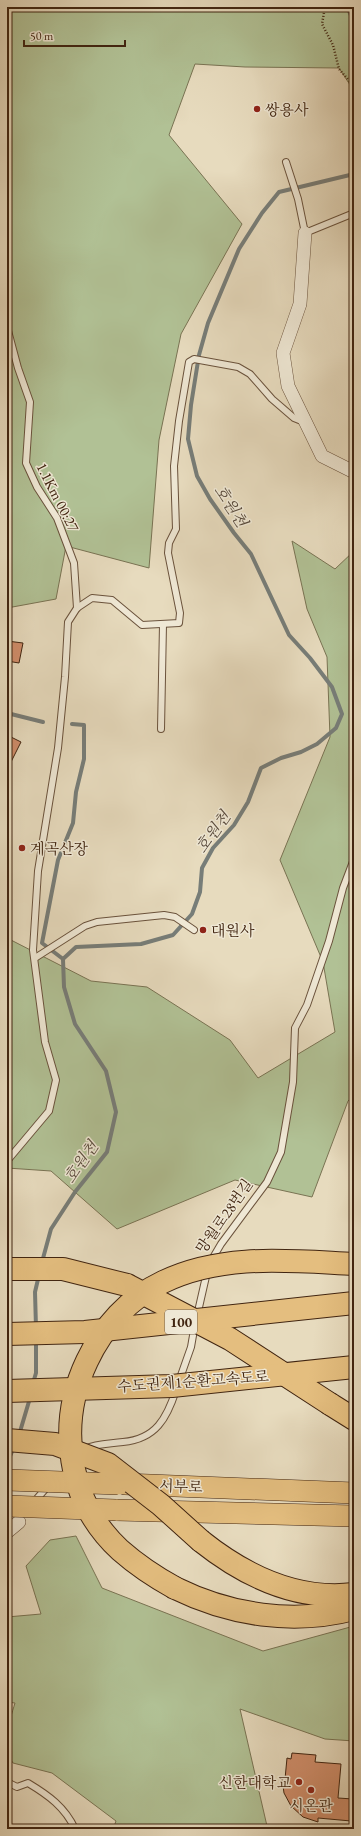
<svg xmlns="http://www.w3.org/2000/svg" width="361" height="1836" viewBox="0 0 361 1836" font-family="'EB Garamond','Noto Serif KR',serif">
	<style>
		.green { fill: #b1c195; stroke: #797353 }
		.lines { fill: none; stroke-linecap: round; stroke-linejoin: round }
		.stream { stroke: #777d78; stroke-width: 4 }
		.building { fill: #d08e6b; stroke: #412511 }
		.service-casing { stroke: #6a523c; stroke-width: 8 }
		.minor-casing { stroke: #6a523c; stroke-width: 14 }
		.trunk-casing { stroke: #412511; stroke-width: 22 }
		.motorway-casing { stroke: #412511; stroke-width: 24 }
		.path { stroke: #412511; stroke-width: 2.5; stroke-dasharray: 1 2; stroke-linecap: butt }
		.service { stroke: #efe8d5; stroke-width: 6 }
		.minor { stroke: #efe8d5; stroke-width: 13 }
		.trunk { stroke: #e4be7f; stroke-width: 21 }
		.motorway { stroke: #e4be7f; stroke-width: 22 }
		.trunk-bridge-casing { stroke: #412511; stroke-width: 22; stroke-linecap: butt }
		.motorway-bridge-casing { stroke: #412511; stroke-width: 24; stroke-linecap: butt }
		.trunk-bridge { stroke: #e4be7f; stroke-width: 21 }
		.motorway-bridge { stroke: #e4be7f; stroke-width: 22 }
		.poi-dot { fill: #8f2418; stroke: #efe8d5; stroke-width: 1.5 }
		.labels { text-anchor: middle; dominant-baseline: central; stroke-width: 3; stroke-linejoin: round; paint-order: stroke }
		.shield { fill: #efe8d5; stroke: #75604c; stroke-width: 1 }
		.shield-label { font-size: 14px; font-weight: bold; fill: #412511 }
		.poi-label { font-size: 15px; fill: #412511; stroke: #efe8d5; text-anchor: start }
		.street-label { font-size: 15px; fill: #412511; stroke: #efe8d5 }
		.water-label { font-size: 16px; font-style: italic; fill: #584a3c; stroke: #efe8d5 }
	</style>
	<rect width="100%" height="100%" fill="#e7dbbe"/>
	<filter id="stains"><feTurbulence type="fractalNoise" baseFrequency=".005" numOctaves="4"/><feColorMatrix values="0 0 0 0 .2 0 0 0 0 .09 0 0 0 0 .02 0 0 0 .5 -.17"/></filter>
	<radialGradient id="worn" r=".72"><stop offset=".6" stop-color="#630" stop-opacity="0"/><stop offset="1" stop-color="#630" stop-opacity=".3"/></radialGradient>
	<g class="green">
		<polygon points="7,7 354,7 354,91 339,68 245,67 195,64 169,135 242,224 181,334 159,440 149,568 66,546 56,599 7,608"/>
		<polygon points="292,541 335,569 354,551 354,1095 348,1101 312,1197 235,1180 117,1229 51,1171 7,1168 7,938 91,981 147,987 230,1040 258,1078 335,1032 323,962 280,860 330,737 327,657 307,609"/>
		<path d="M76,1536L102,1588L263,1651L354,1626V1741L325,1739L240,1709L267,1826L264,1829H113L116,1821L52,1773L13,1763C1,1745 9,1723 15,1703L7,1702V1617L41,1614L26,1566L50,1540Z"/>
	</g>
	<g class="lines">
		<g class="stream">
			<polyline points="347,7 354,22"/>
			<polyline points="7,713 43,722"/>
			<polyline points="63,959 42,943 58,860 73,823 76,792 84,759 84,725 72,724"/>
			<polyline points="42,1262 51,1229 75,1192 107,1152 116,1112 106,1071 75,1024 64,987 63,959 76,947 141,944 173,935 192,914 200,892 202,868 213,848 234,825 248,802 261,768 281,758 301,752 317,744 336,728 342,714 332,687 310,658 289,635 251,554 234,533 210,499 197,476 188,439 191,405 199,355 208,323 239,249 262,213 279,192 354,174"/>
			<polyline points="36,1328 35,1292 39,1275"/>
			<polyline points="33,1383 36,1373 36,1340"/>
			<polyline points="19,1435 30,1398"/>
			<polyline points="7,1463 14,1447"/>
		</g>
	</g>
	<g class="building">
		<polygon points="7,641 23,643 19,663 7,661"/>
		<polygon points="7,735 21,742 7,770"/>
		<polygon points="292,1753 316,1755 315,1762 341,1764 338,1798 353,1799 351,1821 318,1818 318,1822 303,1817 291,1806 284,1793 282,1779 285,1779 287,1758 291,1759"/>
	</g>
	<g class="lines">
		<defs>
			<g id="service">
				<polyline points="286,162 298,199 305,233 354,213"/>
				<polyline points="7,327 18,368 30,402 26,463 37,487 57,518 74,563 77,608"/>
				<polyline points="161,729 163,624"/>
				<polyline points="35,958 85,926 97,922 164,915 175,917 194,930"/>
				<polyline points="7,1161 49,1111 56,1080 45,1042 33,950 38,871 58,748 65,677 68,622 77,608 92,598 112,600 142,625 179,623 180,613 168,553 169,543 176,529 174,466 179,421 189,362 194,359 238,367 250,374 272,399 294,418 304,422"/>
				<polyline points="211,1261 221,1244 267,1182 281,1152 293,1082 295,1028 307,1005 329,941 343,888 354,859"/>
				<polyline points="197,1316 207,1272"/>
				<polyline points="179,1381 191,1347 195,1324"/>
				<path d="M84,1449C98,1443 108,1444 123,1442C156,1439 167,1418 176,1390"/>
				<polyline points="33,1503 48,1486"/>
				<path d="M7,1782L17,1787L28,1783C48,1795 65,1807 75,1829"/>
			</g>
			<g id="minor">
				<polyline points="305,233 300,304 283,353 288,386 322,456 354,472"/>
				<polyline points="7,1532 19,1522"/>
			</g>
			<g id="trunk">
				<polyline points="125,1484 354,1493"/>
				<polyline points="116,1510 354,1516"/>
			</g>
			<g id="motorway">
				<polyline points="7,1269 63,1269 127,1285"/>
				<polyline points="330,1404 354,1419"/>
				<path d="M201,1541C245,1576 297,1601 354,1594"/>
				<path d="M175,1588C230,1615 293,1625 354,1609"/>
			</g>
		</defs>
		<use href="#service" class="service-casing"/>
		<use href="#minor" class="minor-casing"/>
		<use href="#trunk" class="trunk-casing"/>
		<use href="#motorway" class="motorway-casing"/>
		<polyline class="path" points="325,7 322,24 333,45 339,69 354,86"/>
		<use href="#service" class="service"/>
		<use href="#minor" class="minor"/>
		<use href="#trunk" class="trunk"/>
		<use href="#motorway" class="motorway"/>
		<defs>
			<g id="trunk-bridge">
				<polyline points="7,1480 118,1484"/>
				<polyline points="7,1506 116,1510"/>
			</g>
			<g id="motorway-bridge">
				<polyline points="127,1285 230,1339 330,1404"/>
				<polyline points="7,1334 85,1332 354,1303"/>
				<polyline points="7,1391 172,1386 354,1367"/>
				<polyline points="7,1440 55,1444 108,1464 161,1505 201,1541"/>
				<path d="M175,1588C155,1577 137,1565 120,1550C67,1501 57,1424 87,1361C103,1327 129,1298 163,1282C223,1253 290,1261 354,1264"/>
			</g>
		</defs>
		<use href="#trunk-bridge" class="trunk-bridge-casing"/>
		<use href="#motorway-bridge" class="motorway-bridge-casing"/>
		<use href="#trunk-bridge" class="trunk-bridge"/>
		<use href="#motorway-bridge" class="motorway-bridge"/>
	</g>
	<g class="poi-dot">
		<circle cx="257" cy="109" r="4"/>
		<circle cx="22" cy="848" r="4"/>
		<circle cx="203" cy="930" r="4"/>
		<circle cx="299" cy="1782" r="4"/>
		<circle cx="311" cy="1790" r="4"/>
	</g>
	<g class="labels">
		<rect class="shield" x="165" y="1310" width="32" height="24" rx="3"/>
		<g class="shield-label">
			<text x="181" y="1322">100</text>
		</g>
		<g class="poi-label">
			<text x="265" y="109">쌍용사</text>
			<text x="30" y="848">계곡산장</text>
			<text x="211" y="930">대원사</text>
			<text x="291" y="1782" text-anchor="end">신한대학교</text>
			<text x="311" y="1805" text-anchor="middle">시온관</text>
		</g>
		<g class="street-label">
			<text transform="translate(58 497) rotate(63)">1.1Km 00:27</text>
			<text transform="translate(224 1216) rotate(-55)">망월로28번길</text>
			<text transform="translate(193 1381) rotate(-4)">수도권제1순환고속도로</text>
			<text transform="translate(181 1486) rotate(2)">서부로</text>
		</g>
		<g class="water-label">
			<text transform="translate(231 506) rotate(57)">호원천</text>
			<text transform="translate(213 832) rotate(-54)">호원천</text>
			<text transform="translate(81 1162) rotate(-55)">호원천</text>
		</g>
	</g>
	<rect width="361" height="1836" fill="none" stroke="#e7dbbe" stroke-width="24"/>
	<rect x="8" y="8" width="345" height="1820" fill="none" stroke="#412511" stroke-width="2"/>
	<rect x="12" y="12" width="337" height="1812" fill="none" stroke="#412511"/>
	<path d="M24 40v6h101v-6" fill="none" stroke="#412511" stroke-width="2"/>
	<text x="30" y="40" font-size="12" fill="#412511" stroke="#efe8d5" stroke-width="3" paint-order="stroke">50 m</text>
	<rect width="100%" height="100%" filter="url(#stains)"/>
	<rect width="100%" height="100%" fill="url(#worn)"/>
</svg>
